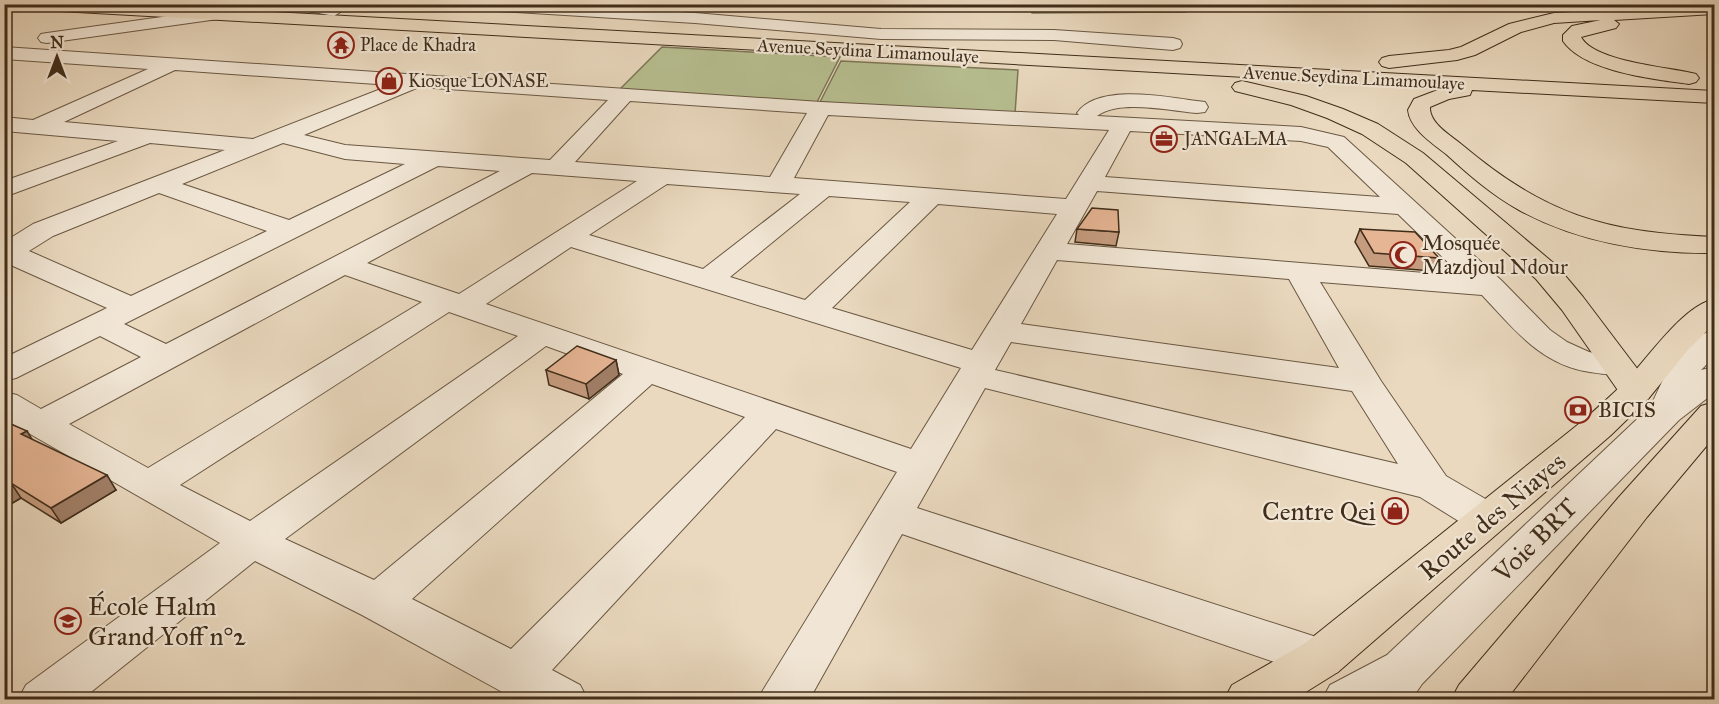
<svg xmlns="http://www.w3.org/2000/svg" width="1719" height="704" viewBox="0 0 1719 704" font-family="'IM FELL Great Primer',serif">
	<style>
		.green { fill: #b7bf91; stroke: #7c7656; stroke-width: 1.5 }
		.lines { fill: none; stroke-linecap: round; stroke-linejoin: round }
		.minor-casing { stroke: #6a5843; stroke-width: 2 }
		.major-casing { stroke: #402d1a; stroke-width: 2 }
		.highway-casing { stroke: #402d1a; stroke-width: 2 }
		.minor { fill: #f1e6d5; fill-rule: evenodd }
		.major { fill: #ead9bf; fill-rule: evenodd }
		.highway { fill: #ead9bf; fill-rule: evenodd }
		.wall { fill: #c69c7f; stroke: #402d1a; stroke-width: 1.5 }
		.shaded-wall { fill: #a17f68; stroke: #402d1a; stroke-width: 1.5 }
		.building { fill: #e6b594; stroke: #402d1a; stroke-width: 1.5 }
		.labels { text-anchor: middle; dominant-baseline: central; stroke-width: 4.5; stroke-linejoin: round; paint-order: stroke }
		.far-poi-label { font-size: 18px; fill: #402d1a; stroke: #f1e6d5; text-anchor: start }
		.far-street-label { font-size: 18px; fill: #402d1a; stroke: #f1e6d5 }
		.poi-label { font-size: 21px; fill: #402d1a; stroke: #f1e6d5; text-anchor: start }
		.near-poi-label { font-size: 26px; fill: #402d1a; stroke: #f1e6d5; text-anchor: end }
		.near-street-label { font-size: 26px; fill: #402d1a; stroke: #f1e6d5 }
	</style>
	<rect width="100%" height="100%" fill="#ead9bf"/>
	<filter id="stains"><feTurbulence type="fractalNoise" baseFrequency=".00333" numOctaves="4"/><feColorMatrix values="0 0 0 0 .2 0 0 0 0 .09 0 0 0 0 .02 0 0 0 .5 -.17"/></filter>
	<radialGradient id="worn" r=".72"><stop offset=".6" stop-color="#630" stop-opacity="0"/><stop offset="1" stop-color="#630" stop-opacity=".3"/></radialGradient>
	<g class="green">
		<polygon points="1178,5 1185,12 1032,13 1028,5"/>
		<polygon points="662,47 840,57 817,102 619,90"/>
		<polygon points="841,61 1018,70 1015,114 820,102"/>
	</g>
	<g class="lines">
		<defs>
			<g id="minor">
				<polygon points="291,4 327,4 340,7 342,11 334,16 293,8"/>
				<polygon points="457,4 556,4 695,13 881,29 1054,30 1173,38 1180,40 1182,44 1180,48 1173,50 1054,40 881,39 695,23 465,9"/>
				<polygon points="1643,4 1666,4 1674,11 1666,16"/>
				<polygon points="212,10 218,11 221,15 218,19 47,43 41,42 38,38 41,34 47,33"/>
				<path d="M4,47L821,102L1079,115L1077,113C1098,83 1166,97 1197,101L1205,102L1208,107L1205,112L1197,113C1170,111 1119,99 1097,116L1301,127L1344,137L1502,281L1550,330L1567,342L1589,352L1627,359L1632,366L1627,373C1614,376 1603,374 1590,372C1541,365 1514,329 1482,295L1320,282L1381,381L1446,476L1501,508L1507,519L1501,530L1487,534L1473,530L1420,497L985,388L917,508L1338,644L1345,658L1338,672L1321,678L902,534L809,700H757L897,472L776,429L552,670L580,685L588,700H517L362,615L255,561L81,700H18L26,685L220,543L4,419V392L17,395L41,409L141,357L100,336L16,378L4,381V358L107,308L4,262V242L33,224L225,150L150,143L4,197V181L118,141L4,131V117L33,120L148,69L4,59ZM175,70L391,85L253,139L64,122ZM419,87L608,100L550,160L345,145L304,135ZM630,101L807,113L770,177L575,162ZM828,115L1109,130L1066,199L794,178ZM1130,131L1301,141L1328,147L1380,197L1105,177ZM283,143L345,159L405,164L289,220L182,184ZM438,166L500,171L166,344L124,324ZM532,173L637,181L459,294L367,263ZM667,184L800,194L703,269L589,235ZM1097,191L1398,214L1462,276L1067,244ZM159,193L267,231L131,296L29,251L53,236ZM829,196L910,202L805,300L730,277ZM938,204L1057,214L972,350L832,308ZM571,247L961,368L911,449L486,304ZM1057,260L1289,279L1339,368L1021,324ZM345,275L422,302L148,468L69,424ZM449,312L518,336L250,521L180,485ZM1011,342L1352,391L1398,464L995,370ZM546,346L623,374L374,580L285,539ZM652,384L745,417L511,649L412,599Z"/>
				<path d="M1714,330V357L1701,370L1714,367V393L1679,420L1422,684L1411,700H1322L1330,685L1387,655L1651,406C1664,377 1679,339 1714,330Z"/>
			</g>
			<g id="major">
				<path d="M1714,299V324L1688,350L1648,399L1611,435L1338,672L1293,700H1224L1232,685L1304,644L1585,419C1598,407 1611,396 1623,384C1647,360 1681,307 1714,299Z"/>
				<polygon points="1714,402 1714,437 1647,517 1506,700 1451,700 1459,685 1619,497 1701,406"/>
			</g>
			<g id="highway">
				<path d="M15,4H124L1714,91V103L1472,90L1470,95L1449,99L1430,107C1429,123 1450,135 1461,144C1547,216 1604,232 1714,237V253C1648,254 1577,242 1519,210C1492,195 1469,175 1446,154C1432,143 1410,129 1408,110L1414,99L1443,88L23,9Z"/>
				<path d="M1714,4V14L1614,20L1619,24L1616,28L1581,37C1594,62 1669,67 1696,74L1699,78L1696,82L1689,84C1655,79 1584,72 1563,41V35L1572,26L1601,20L1554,23L1521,32L1475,55L1457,60L1389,68L1382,66L1379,62L1382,58L1389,56L1449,50L1461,47L1509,24L1554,13Z"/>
				<polygon points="1242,81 1306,96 1343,109 1378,124 1423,153 1557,266 1583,297 1648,383 1653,391 1648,399 1636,402 1624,399 1562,310 1536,279 1406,163 1362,134 1327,118 1291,105 1235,91 1232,87 1235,83"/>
			</g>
		</defs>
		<use href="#minor" class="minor-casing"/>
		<use href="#major" class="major-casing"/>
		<use href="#highway" class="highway-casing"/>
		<use href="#minor" class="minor"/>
		<use href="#major" class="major"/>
		<use href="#highway" class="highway"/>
	</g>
	<g class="wall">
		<polygon points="1077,229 1119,232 1116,246 1075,242"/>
		<polygon points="1360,229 1439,258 1433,271 1369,266 1355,242"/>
		<polygon points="616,360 619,375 589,399 549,385 546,370"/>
		<polygon points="4,421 32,440 116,490 61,523 21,498 4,508"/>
	</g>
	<g class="shaded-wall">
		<polygon points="616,360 619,375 589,399 586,384"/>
		<polygon points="27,431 36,446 21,434"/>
		<polygon points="107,475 116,490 61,523 51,508"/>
		<polygon points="11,483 21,498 4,508 4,487"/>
	</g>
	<g class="building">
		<polygon points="1092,208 1118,210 1119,232 1077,229"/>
		<polygon points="1360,229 1415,232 1439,258 1374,253"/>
		<polygon points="577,346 616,360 586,384 546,370"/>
		<polygon points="4,421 27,431 21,434 107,475 51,508 11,483 4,487"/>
	</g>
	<defs>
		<symbol id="temple-ring" viewBox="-11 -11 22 22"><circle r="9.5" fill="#f1e6d5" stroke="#8f2418" stroke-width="1.5"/><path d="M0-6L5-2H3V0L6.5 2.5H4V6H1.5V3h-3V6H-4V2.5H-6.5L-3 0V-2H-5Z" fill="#8f2418"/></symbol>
		<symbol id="shop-ring" viewBox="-11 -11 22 22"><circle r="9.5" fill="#f1e6d5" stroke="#8f2418" stroke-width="1.5"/><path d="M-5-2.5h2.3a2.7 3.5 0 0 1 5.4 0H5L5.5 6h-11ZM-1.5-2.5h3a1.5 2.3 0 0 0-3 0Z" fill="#8f2418"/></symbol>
		<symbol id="office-ring" viewBox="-11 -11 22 22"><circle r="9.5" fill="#f1e6d5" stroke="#8f2418" stroke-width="1.5"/><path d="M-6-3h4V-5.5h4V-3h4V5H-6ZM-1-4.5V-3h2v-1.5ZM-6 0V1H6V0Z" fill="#8f2418"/></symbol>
		<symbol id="mosque-ring" viewBox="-11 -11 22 22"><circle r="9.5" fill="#f1e6d5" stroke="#8f2418" stroke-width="1.5"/><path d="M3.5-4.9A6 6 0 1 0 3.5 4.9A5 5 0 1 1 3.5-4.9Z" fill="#8f2418"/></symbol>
		<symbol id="bank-ring" viewBox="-11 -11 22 22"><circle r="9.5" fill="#f1e6d5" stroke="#8f2418" stroke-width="1.5"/><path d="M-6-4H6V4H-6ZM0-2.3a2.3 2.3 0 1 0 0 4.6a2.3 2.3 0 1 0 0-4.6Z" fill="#8f2418"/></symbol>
		<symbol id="school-ring" viewBox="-11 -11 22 22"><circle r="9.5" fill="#f1e6d5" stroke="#8f2418" stroke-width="1.5"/><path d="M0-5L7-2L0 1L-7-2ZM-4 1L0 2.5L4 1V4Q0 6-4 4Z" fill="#8f2418"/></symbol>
	</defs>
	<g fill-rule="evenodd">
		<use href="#temple-ring" x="326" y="30" width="30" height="30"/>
		<use href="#shop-ring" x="374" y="66" width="30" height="30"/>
		<use href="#office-ring" x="1149" y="124" width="30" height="30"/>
		<use href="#mosque-ring" x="1388" y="240" width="30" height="30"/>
		<use href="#bank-ring" x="1563" y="395" width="30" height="30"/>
		<use href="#shop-ring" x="1380" y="496" width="30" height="30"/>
		<use href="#school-ring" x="53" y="606" width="30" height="30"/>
	</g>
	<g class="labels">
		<g class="far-poi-label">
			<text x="360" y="45">Place de Khadra</text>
			<text x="408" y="81">Kiosque LONASE</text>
			<text x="1184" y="139">JANGALMA</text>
		</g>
		<g class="far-street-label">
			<text transform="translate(868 51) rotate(3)">Avenue Seydina Limamoulaye</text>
			<text transform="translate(1354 78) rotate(3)">Avenue Seydina Limamoulaye</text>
		</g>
		<g class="poi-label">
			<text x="1422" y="243">Mosquée<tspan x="1422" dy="24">Mazdjoul Ndour</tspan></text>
			<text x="1598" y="410">BICIS</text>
		</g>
		<g class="near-poi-label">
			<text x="1376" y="511">Centre Qei</text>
			<text x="88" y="606" text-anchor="start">École Halm<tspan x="88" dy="30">Grand Yoff n°2</tspan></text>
		</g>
		<g class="near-street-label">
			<text transform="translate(1492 516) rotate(-40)">Route des Niayes</text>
			<text transform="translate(1535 540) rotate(-45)">Voie BRT</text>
		</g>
	</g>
	<rect width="1719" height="704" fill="none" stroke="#ead9bf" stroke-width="24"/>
	<rect x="6" y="6" width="1707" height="692" fill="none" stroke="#402d1a" stroke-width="3"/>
	<rect x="12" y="12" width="1695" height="680" fill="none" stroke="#402d1a" stroke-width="1.5"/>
	<g transform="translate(57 57)" stroke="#f1e6d5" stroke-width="4.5" paint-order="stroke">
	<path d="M0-4.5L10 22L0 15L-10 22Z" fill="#402d1a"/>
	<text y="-9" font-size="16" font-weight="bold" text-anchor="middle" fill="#402d1a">N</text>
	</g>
	<rect width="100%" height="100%" filter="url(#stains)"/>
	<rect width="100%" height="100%" fill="url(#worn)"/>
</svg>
